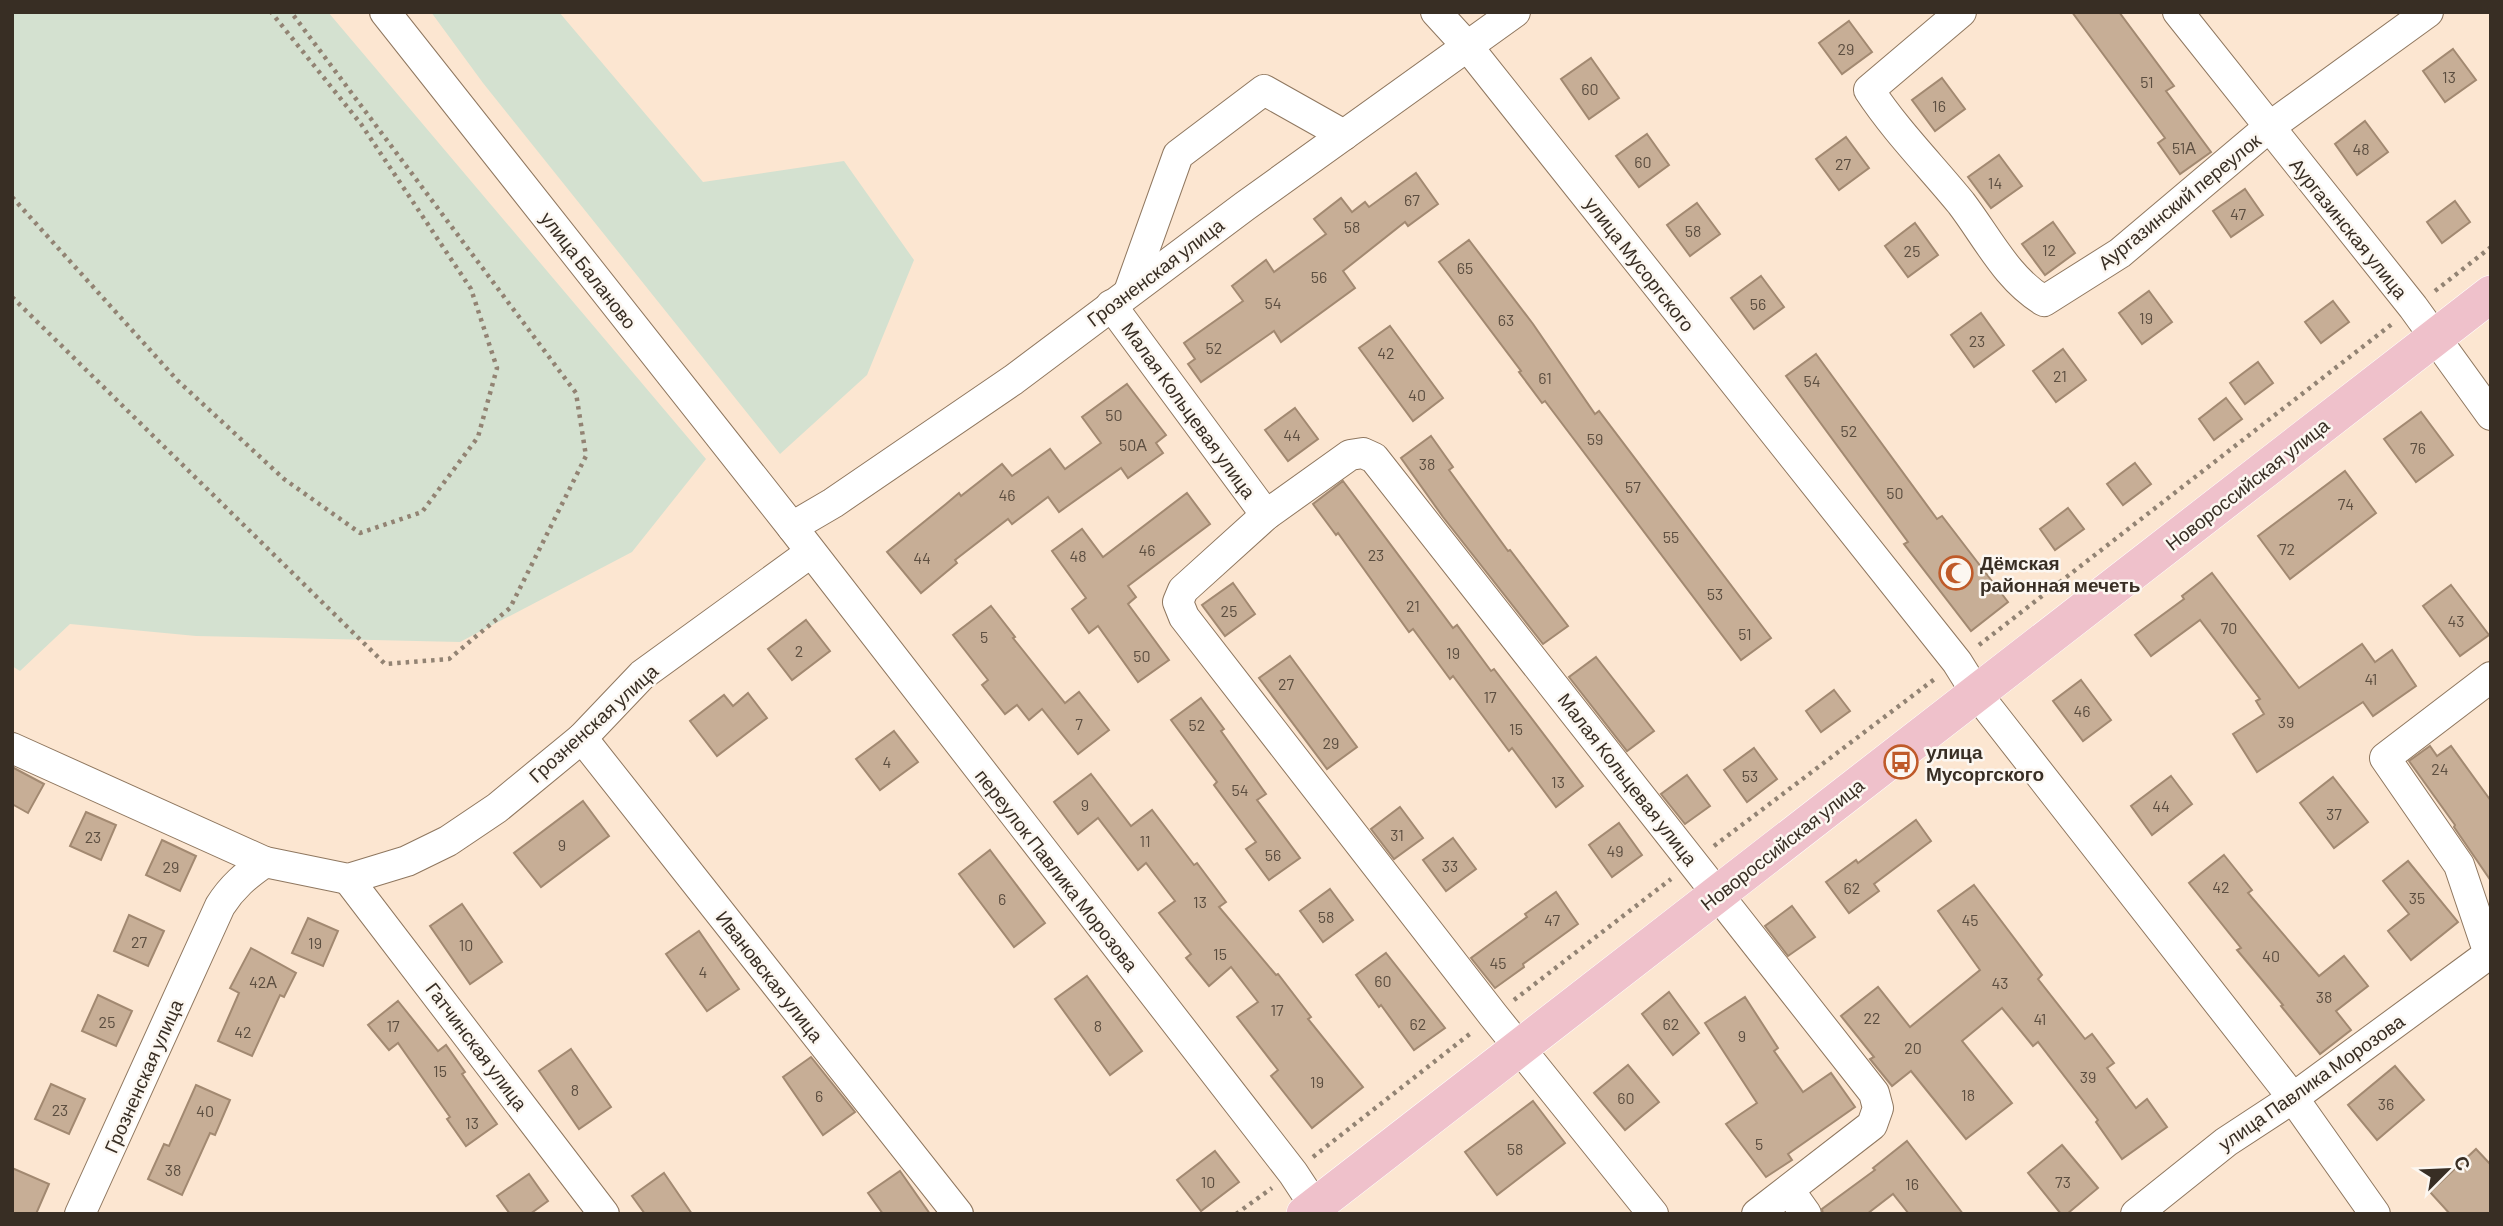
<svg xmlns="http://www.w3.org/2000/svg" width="2503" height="1226" viewBox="0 0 2503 1226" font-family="Barlow,sans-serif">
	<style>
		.green { fill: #d4e1d0 }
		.building { fill: #c7ae96; stroke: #a28971; stroke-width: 2 }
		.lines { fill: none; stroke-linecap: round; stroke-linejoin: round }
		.minor-casing { stroke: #8f775f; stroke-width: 32 }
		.major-casing { stroke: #fff; stroke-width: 38 }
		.path { stroke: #928373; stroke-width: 4.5; stroke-dasharray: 3.5 5; stroke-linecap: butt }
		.minor { stroke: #fff; stroke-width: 30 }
		.major { stroke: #efc1cb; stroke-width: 37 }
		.labels { text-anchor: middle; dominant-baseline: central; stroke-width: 5; stroke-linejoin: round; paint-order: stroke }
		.number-label { font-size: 16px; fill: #5c4e40 }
		.street-label { font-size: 19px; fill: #382e24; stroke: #fcf7f1 }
		.poi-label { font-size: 19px; font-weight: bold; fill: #382e24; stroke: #fcf7f1; text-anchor: start }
	</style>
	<rect width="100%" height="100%" fill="#fce6d1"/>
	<g class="green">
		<polygon points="12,12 328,12 706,459 632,552 460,642 196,636 70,624 20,671 12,666"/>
		<polygon points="431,12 559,12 703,182 844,161 914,260 867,375 780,454 483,83"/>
	</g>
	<g class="building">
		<polygon points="2072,12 2119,12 2174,86 2166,91 2211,152 2180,174 2158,143 2165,138"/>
		<polygon points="1849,21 1872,52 1842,74 1819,43"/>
		<polygon points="2453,49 2476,80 2445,102 2423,71"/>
		<polygon points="1591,58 1619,98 1589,119 1561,79"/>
		<polygon points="1942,78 1965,109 1935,131 1912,100"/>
		<polygon points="2365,121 2388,152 2357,175 2335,144"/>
		<polygon points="1647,134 1669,165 1639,187 1616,156"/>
		<polygon points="1846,137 1869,168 1839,190 1816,159"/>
		<polygon points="1999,155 2022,186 1991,208 1968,177"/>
		<polygon points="1416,173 1438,204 1408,226 1405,222 1343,271 1355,288 1281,342 1274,331 1201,382 1188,364 1195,359 1184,343 1243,301 1232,286 1266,260 1274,272 1326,234 1314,219 1341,198 1352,212 1365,202 1369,207"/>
		<polygon points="2245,189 2263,215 2231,237 2213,211"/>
		<polygon points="2455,201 2470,222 2442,243 2427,222"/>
		<polygon points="1697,203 1720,234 1690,256 1667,225"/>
		<polygon points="2053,222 2075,253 2045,275 2022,244"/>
		<polygon points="1915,223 1938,255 1908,277 1885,246"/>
		<polygon points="1469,240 1533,324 1595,414 1599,411 1771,638 1741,660 1545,401 1542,403 1519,372 1521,371 1439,262"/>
		<polygon points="1761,276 1784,307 1754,329 1731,298"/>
		<polygon points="2149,291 2172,322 2142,344 2119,313"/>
		<polygon points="2333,301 2349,322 2321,343 2305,322"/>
		<polygon points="1981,313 2004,345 1974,367 1951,335"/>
		<polygon points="1390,326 1443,398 1413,421 1359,348"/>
		<polygon points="2063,349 2086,380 2056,402 2033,371"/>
		<polygon points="1816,354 1937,519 1942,516 2008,602 1971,631 1904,544 1908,542 1786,376"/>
		<polygon points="2258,362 2273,383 2245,404 2230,383"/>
		<polygon points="1127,384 1166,435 1156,443 1163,453 1128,478 1121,468 1059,512 1048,497 1012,524 1008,519 955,560 957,563 921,593 887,552 946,504 959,493 961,496 1002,464 1012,476 1050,449 1065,469 1101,443 1082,417"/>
		<polygon points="2226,398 2242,419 2214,440 2199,419"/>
		<polygon points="1295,408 1318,439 1288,461 1265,430"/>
		<polygon points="2421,412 2453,455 2416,482 2384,439"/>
		<polygon points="1431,436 1453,467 1449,470 1508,551 1510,550 1568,626 1543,644 1443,517 1401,458"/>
		<polygon points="2135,463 2151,484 2123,505 2107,484"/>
		<polygon points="2345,471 2376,513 2290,579 2258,536"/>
		<polygon points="1343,481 1453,628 1457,625 1491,671 1494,669 1583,786 1556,807 1512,748 1509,751 1453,676 1450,679 1413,629 1409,632 1338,533 1336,535 1313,504"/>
		<polygon points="1187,493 1210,524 1128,586 1136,597 1128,604 1169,660 1138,682 1098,626 1089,633 1072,609 1086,598 1052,551 1082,529 1103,557"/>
		<polygon points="2068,508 2084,529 2055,550 2040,529"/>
		<polygon points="2212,573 2299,688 2362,644 2375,662 2392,650 2416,686 2373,716 2363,702 2257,772 2233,734 2264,714 2256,701 2260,699 2200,620 2151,656 2135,635 2184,599 2182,596"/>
		<polygon points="1233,583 1255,614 1225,636 1202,605"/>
		<polygon points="2451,585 2489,635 2460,656 2423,606"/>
		<polygon points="991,606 1015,637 1013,638 1065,703 1079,692 1109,730 1078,754 1042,709 1029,720 1017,705 1005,714 982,685 988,680 953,635"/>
		<polygon points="806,620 830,651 792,680 768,649"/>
		<polygon points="1290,656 1357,747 1327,769 1259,678"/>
		<polygon points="1596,657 1654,731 1627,751 1569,677"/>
		<polygon points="2081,680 2111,720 2083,741 2053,701"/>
		<polygon points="1834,690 1850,711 1821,732 1806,711"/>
		<polygon points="748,693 767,718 717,756 690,721 724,695 733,706"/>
		<polygon points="1201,698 1224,729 1221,731 1266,794 1257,800 1300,858 1269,880 1246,849 1256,842 1214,785 1217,782 1171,720"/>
		<polygon points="894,731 918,762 880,790 856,759"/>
		<polygon points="2430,746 2437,756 2451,746 2491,801 2491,881 2454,827 2455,825 2409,761"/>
		<polygon points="1754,748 1777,779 1747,802 1724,770"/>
		<polygon points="12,767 44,784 28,813 12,804"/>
		<polygon points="1091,774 1131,826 1152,810 1194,865 1197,863 1226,902 1219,907 1276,975 1278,974 1311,1017 1308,1019 1363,1087 1312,1128 1271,1076 1278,1070 1237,1017 1258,1002 1231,967 1209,986 1186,958 1191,954 1159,913 1175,901 1146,863 1138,870 1098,818 1078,834 1054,802"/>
		<polygon points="1687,775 1710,806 1685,824 1661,794"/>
		<polygon points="2171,776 2192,804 2152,835 2131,806"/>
		<polygon points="2333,777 2368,822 2334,848 2300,803"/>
		<polygon points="583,801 609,836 541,887 514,853"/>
		<polygon points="1400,807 1423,838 1394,859 1371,829"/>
		<polygon points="86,812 116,825 101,860 70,846"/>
		<polygon points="1916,820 1931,841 1874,884 1879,891 1849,913 1826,882 1856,860 1858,863"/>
		<polygon points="1619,823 1642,855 1612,877 1589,845"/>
		<polygon points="1453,838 1476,869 1446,891 1423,860"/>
		<polygon points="162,840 196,856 180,891 146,875"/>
		<polygon points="990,850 1045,923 1014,947 959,874"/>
		<polygon points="2224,855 2252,890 2248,893 2319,976 2344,956 2368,986 2336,1011 2351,1030 2320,1054 2281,1006 2283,1005 2237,950 2241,948 2189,883"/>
		<polygon points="2408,861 2458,922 2411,960 2388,931 2409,914 2383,881"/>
		<polygon points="1974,885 2042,975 2038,979 2085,1039 2092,1034 2114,1063 2107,1068 2136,1108 2147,1099 2167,1127 2122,1159 2096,1122 2098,1120 2038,1042 2033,1046 2002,1008 1962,1041 2012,1103 1966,1139 1911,1071 1892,1086 1870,1059 1874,1057 1841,1016 1878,987 1910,1027 1980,970 1938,911"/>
		<polygon points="1330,889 1353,920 1323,942 1300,911"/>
		<polygon points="1556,892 1578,924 1523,964 1524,967 1495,988 1471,958 1527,917 1525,914"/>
		<polygon points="462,904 502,962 470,984 430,926"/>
		<polygon points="1792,906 1815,937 1788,956 1765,926"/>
		<polygon points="129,915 164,931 148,966 114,951"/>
		<polygon points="308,918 338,931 323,966 292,953"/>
		<polygon points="699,931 739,989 707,1011 666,954"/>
		<polygon points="251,948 296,973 284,997 280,995 252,1056 218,1041 239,993 230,988"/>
		<polygon points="1386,953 1445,1028 1414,1050 1381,1005 1379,1007 1356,975"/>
		<polygon points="1087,976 1142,1051 1110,1075 1055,999"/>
		<polygon points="1669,992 1699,1033 1673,1055 1642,1014"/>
		<polygon points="98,995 132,1011 116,1046 82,1031"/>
		<polygon points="1745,997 1778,1048 1774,1051 1803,1092 1831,1073 1855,1107 1788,1154 1792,1160 1766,1177 1726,1124 1757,1103 1705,1023"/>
		<polygon points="398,1001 438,1051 446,1045 465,1072 462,1074 497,1124 466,1146 447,1119 450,1117 398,1043 389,1050 368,1025"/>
		<polygon points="571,1049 611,1107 579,1129 539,1071"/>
		<polygon points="811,1057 855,1112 823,1135 783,1077"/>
		<polygon points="1628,1065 1659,1102 1625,1130 1594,1093"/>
		<polygon points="2395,1066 2424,1100 2377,1140 2348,1105"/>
		<polygon points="51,1084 85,1099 69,1134 35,1119"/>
		<polygon points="196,1085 230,1100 215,1135 210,1133 182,1195 148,1179 164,1144 169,1146"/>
		<polygon points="1533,1101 1565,1143 1497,1195 1465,1152"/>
		<polygon points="1907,1141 1963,1214 1909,1214 1893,1194 1867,1214 1823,1214 1822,1209 1875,1170 1873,1168"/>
		<polygon points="2062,1145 2098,1188 2067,1214 2061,1214 2028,1173"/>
		<polygon points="2476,1149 2491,1165 2491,1214 2450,1214 2430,1192"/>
		<polygon points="1215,1151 1239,1182 1201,1211 1177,1180"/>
		<polygon points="12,1168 49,1184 36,1214 12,1214"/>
		<polygon points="900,1171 930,1214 883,1214 868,1193"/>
		<polygon points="664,1173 692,1214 645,1214 632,1196"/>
		<polygon points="529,1174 548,1201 530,1214 510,1214 497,1196"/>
	</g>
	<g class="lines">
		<defs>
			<g id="minor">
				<polyline points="385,12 792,527 1293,1173 1320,1214"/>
				<polyline points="1436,12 1468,47 1957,662 1977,694 2293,1098 2375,1214"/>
				<path d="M1961,12L1869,90C1896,131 1930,165 1961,203C1987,237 2007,279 2044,301L2120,253L2268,128L2428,12"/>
				<polyline points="2178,12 2413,307 2491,415"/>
				<polyline points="1129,292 1178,155 1264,90 1344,135"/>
				<polyline points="1111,305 1266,515"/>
				<polyline points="792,527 833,503 1013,380 1245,206 1515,12"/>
				<polyline points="582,738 958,1214"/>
				<polyline points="12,748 265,862"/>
				<polyline points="348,879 604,1214"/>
				<polyline points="1789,1190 1806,1214"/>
				<path d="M80,1214L220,906C232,887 246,875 265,862L348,879L407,861L448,841L497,808L582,738L642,675L810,553"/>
				<polyline points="1653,1214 1493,1015 1184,617 1178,602 1183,590 1266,515 1350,455 1363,453 1374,458 1874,1093 1878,1108 1872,1125 1757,1214"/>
				<polyline points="2136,1214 2226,1142 2293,1098 2489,954 2459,865 2385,758 2491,677"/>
			</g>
			<polyline id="major" points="1305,1214 2491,294"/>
		</defs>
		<use href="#minor" class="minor-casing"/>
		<use href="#major" class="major-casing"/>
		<g class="path">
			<polyline points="12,197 178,381 284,479 360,533 422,512 478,437 497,368 471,289 361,124 271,12"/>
			<polyline points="2435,291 2491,247"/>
			<polyline points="12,297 385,664 449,659 510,608 586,456 576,393 291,12"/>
			<polyline points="1979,645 2392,324"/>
			<polyline points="1714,846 1936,678"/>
			<polyline points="1514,1000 1671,879"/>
			<polyline points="1313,1157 1471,1033"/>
			<polyline points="1236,1214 1272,1188"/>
		</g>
		<use href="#minor" class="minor"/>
		<use href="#major" class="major"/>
	</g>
	<defs>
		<symbol id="mosque-ring" viewBox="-11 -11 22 22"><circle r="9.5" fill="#fcf7f1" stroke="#bf5a29" stroke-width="1.5"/><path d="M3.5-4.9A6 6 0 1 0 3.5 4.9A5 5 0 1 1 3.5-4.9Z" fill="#bf5a29"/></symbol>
		<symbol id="bus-ring" viewBox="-11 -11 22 22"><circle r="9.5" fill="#fcf7f1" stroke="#bf5a29" stroke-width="1.5"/><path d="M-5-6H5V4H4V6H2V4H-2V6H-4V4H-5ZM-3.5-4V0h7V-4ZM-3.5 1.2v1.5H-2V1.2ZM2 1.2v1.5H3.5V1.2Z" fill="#bf5a29"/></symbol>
	</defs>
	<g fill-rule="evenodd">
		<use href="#mosque-ring" x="1937" y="554" width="38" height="38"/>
		<use href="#bus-ring" x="1882" y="743" width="38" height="38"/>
	</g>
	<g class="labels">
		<g class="number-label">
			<text x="1846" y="48">29</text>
			<text x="2449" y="76">13</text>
			<text x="2147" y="81">51</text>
			<text x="1590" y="88">60</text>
			<text x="1939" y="105">16</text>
			<text x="2184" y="147">51А</text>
			<text x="2361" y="148">48</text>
			<text x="1643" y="161">60</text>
			<text x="1843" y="163">27</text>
			<text x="1995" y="182">14</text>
			<text x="1412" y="199">67</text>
			<text x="2238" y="213">47</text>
			<text x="1352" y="226">58</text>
			<text x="1693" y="230">58</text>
			<text x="2049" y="249">12</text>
			<text x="1912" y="250">25</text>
			<text x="1465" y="267">65</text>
			<text x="1319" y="276">56</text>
			<text x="1273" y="302">54</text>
			<text x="1758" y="303">56</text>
			<text x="2146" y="317">19</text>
			<text x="1506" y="319">63</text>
			<text x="1977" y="340">23</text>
			<text x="1214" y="347">52</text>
			<text x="1386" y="352">42</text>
			<text x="2060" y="375">21</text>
			<text x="1545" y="377">61</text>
			<text x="1812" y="380">54</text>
			<text x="1417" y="394">40</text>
			<text x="1114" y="414">50</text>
			<text x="1849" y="430">52</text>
			<text x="1292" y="434">44</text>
			<text x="1595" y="438">59</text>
			<text x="1133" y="444">50А</text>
			<text x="2418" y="447">76</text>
			<text x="1427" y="463">38</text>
			<text x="1633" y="486">57</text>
			<text x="1895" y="492">50</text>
			<text x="1007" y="494">46</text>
			<text x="2346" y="503">74</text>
			<text x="1671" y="536">55</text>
			<text x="2287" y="548">72</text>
			<text x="1147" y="549">46</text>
			<text x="1376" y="554">23</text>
			<text x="1078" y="555">48</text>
			<text x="922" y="557">44</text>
			<text x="1715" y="593">53</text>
			<text x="1413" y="605">21</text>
			<text x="1229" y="610">25</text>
			<text x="2456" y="620">43</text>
			<text x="2229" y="627">70</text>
			<text x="1745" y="633">51</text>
			<text x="984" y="636">5</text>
			<text x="799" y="650">2</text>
			<text x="1453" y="652">19</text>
			<text x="1142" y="655">50</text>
			<text x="2371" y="678">41</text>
			<text x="1286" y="683">27</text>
			<text x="1490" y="696">17</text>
			<text x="2082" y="710">46</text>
			<text x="2286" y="721">39</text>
			<text x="1079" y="723">7</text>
			<text x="1197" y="724">52</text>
			<text x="1516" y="728">15</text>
			<text x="1331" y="742">29</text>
			<text x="887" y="761">4</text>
			<text x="2440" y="768">24</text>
			<text x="1750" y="775">53</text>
			<text x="1558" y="781">13</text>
			<text x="1240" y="789">54</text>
			<text x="1085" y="804">9</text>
			<text x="2161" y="805">44</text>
			<text x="2334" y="813">37</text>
			<text x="1397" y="834">31</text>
			<text x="93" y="836">23</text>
			<text x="1145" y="840">11</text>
			<text x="562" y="844">9</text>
			<text x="1615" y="850">49</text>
			<text x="1273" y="854">56</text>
			<text x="1450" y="865">33</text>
			<text x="171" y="866">29</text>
			<text x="2221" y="886">42</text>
			<text x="1852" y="887">62</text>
			<text x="2417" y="897">35</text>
			<text x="1002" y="898">6</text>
			<text x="1200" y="901">13</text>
			<text x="1326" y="916">58</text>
			<text x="1552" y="919">47</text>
			<text x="1970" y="919">45</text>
			<text x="139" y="941">27</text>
			<text x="315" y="942">19</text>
			<text x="466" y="944">10</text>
			<text x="1220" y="953">15</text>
			<text x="2271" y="955">40</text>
			<text x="1498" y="962">45</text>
			<text x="703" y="971">4</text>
			<text x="1383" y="980">60</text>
			<text x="263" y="981">42А</text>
			<text x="2000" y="982">43</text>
			<text x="2324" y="996">38</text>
			<text x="1277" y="1009">17</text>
			<text x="1872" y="1017">22</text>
			<text x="2040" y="1018">41</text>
			<text x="107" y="1021">25</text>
			<text x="1418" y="1023">62</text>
			<text x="1671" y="1023">62</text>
			<text x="393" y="1025">17</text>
			<text x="1098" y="1025">8</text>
			<text x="243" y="1031">42</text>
			<text x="1742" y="1035">9</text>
			<text x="1913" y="1047">20</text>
			<text x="440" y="1070">15</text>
			<text x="2088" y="1076">39</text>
			<text x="1317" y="1081">19</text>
			<text x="575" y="1089">8</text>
			<text x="1968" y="1094">18</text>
			<text x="819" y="1095">6</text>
			<text x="1626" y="1097">60</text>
			<text x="2386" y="1103">36</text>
			<text x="60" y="1109">23</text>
			<text x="205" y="1110">40</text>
			<text x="472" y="1122">13</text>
			<text x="1759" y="1143">5</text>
			<text x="1515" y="1148">58</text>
			<text x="173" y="1169">38</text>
			<text x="1208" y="1181">10</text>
			<text x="2063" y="1181">73</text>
			<text x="1912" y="1183">16</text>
		</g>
		<g class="street-label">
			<text transform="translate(2179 201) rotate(-39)">Аургазинский переулок</text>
			<text transform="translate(2349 228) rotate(51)">Аургазинская улица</text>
			<text transform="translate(1640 264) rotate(52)">улица Мусоргского</text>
			<text transform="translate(589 270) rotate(52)">улица Баланово</text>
			<text transform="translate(1155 272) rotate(-37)">Грозненская улица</text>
			<text transform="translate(1189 410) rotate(54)">Малая Кольцевая улица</text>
			<text transform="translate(2247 484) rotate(-38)">Новороссийская улица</text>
			<text transform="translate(593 723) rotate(-42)">Грозненская улица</text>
			<text transform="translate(1628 779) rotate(52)">Малая Кольцевая улица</text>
			<text transform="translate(1782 844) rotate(-38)">Новороссийская улица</text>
			<text transform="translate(1057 870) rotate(52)">переулок Павлика Морозова</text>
			<text transform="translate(770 976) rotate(52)">Ивановская улица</text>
			<text transform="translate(477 1046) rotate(53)">Гатчинская улица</text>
			<text transform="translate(143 1076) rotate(-66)">Грозненская улица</text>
			<text transform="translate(2311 1082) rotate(-35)">улица Павлика Морозова</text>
		</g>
		<g class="poi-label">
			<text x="1980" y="562">Дёмская<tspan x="1980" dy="22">районная мечеть</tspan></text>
			<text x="1926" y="751">улица<tspan x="1926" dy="22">Мусоргского</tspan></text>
		</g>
	</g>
	<rect width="2503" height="1226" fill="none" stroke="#382e24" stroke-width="28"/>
	<g transform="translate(2447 1170) rotate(66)" stroke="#fcf7f1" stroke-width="5" paint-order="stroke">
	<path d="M0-5L12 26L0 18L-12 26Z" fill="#382e24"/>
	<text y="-10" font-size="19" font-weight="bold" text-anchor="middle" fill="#382e24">С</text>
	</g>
</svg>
